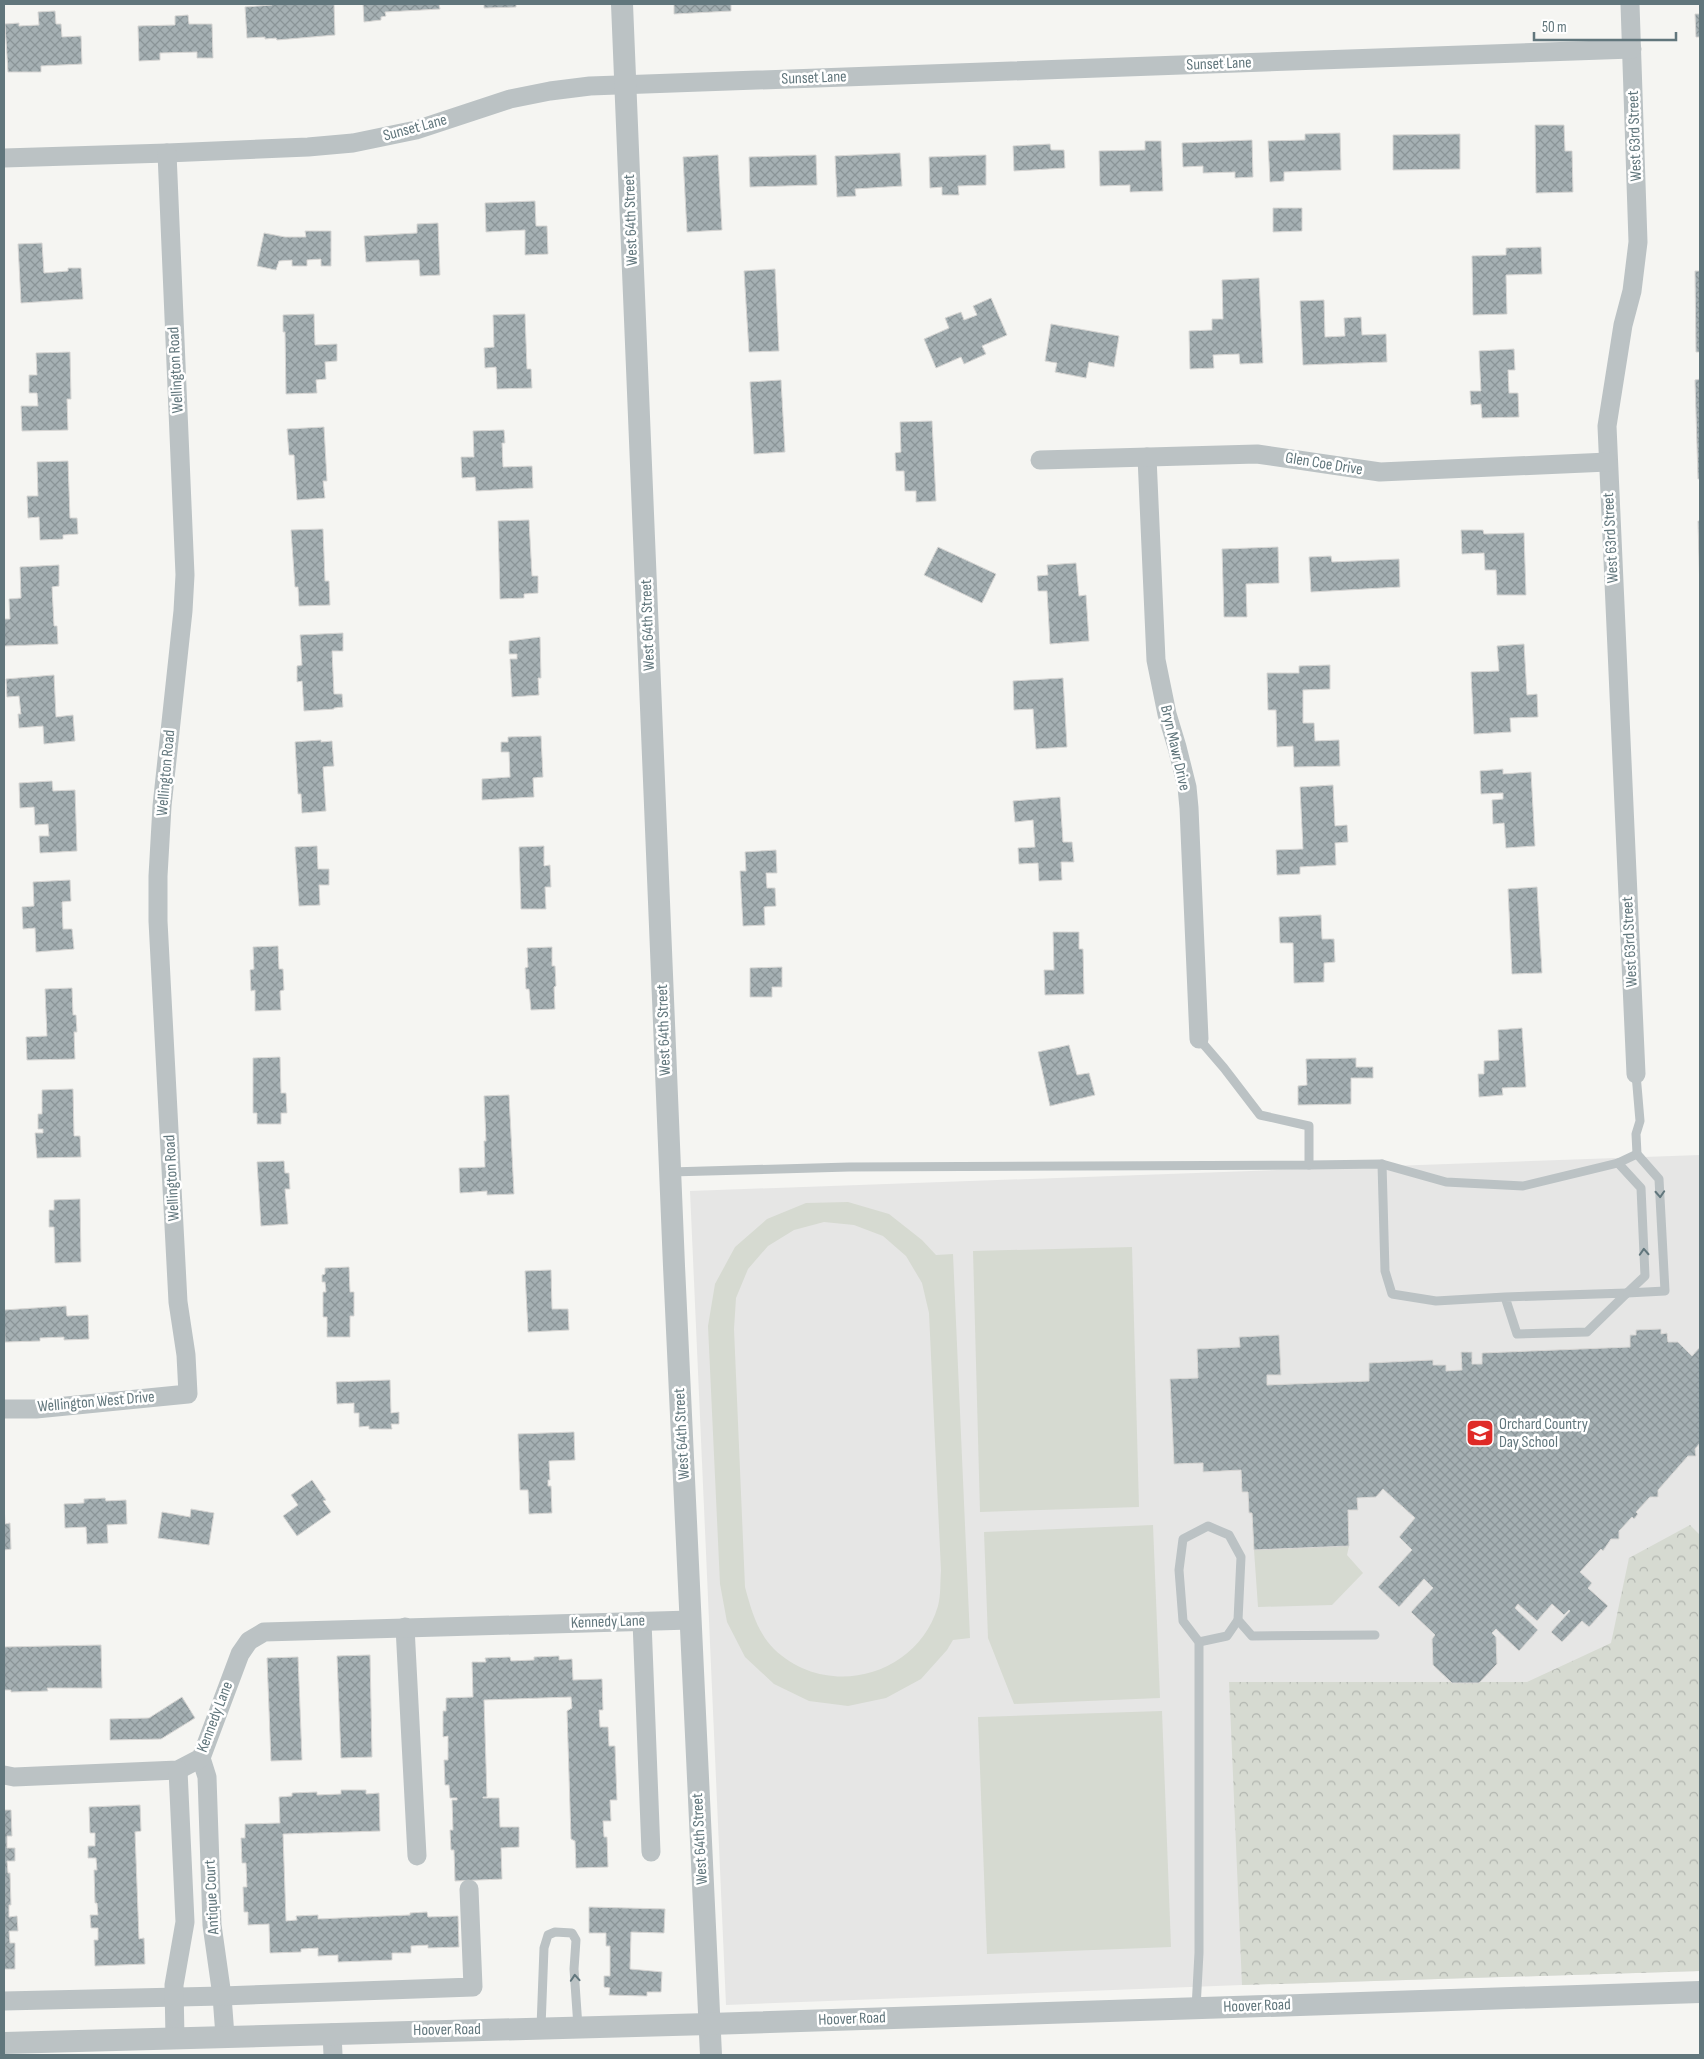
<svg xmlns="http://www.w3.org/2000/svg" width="1704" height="2059" viewBox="0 0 1704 2059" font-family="'Sofia Sans Condensed',sans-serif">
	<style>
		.built { fill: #e6e6e5 }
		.forest { fill: url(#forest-crowns) }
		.green { fill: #d6dad1; fill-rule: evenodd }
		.building { fill: url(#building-cross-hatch); stroke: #d7d6d4 }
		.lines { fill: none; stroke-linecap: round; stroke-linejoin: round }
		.service { stroke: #bbc2c4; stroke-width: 9 }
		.minor { stroke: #bbc2c4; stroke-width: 19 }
		.tertiary { stroke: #bbc2c4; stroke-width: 22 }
		.oneway { stroke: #61767c }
		.labels { text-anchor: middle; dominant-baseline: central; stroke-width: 5; stroke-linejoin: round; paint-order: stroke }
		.street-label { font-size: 16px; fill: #61767c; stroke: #fff }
		.poi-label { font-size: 16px; fill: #61767c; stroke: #fff; text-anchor: start }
	</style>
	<defs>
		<pattern id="forest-crowns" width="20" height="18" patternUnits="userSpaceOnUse" patternTransform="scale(1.25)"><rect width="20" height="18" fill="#d6dad1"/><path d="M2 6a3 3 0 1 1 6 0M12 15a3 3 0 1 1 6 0" fill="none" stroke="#b1b5af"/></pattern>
		<pattern id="building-cross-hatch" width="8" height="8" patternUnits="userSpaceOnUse" patternTransform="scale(1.25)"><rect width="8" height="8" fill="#a5b0b3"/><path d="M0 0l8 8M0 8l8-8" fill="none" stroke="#8a9497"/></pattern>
	</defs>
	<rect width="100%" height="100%" fill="#f5f5f2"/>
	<polygon class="built" points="1700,1155 1700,1971 1242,1985 726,2005 690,1191"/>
	<polygon class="forest" points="1690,1525 1700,1535 1700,1971 1242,1985 1229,1682 1527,1682 1611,1643 1629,1558"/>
	<g class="green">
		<path d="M848,1202L889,1214L922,1240L936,1255L953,1254L970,1638L953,1640L947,1650L921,1679L886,1698L848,1706L809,1701L774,1684L745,1657L727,1622L720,1584L708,1326L715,1284L735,1247L767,1219L806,1203ZM824,1222L854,1225L883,1236L906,1256L922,1283L929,1313L941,1571C940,1582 941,1595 938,1606C917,1677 827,1700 774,1649C757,1632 751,1609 745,1587L734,1329L736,1298L748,1269L768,1246L794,1230Z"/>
		<polygon points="1132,1247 1139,1507 980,1512 973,1251"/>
		<polygon points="1153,1525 1160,1698 1014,1704 988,1638 984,1532"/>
		<polygon points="1349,1546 1347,1555 1363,1573 1332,1605 1258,1607 1254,1550"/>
		<polygon points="1162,1711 1171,1947 987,1954 978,1717"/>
	</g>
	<g class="building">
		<polygon points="272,4 334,4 335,35 277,40 276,38 265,39 265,37 247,38 245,7 272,5"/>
		<polygon points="363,4 439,4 440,9 385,12 386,16 381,17 381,20 364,22"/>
		<polygon points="484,4 516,4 516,7 484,8"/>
		<polygon points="674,4 731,4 731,11 674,14"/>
		<polygon points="55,11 56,24 61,24 62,37 81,36 82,64 41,66 41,72 8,72 5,24 19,23 19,26 39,25 38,12"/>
		<polygon points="1695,14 1700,14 1700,37 1696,37"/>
		<polygon points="188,15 189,24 212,24 213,58 197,58 197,52 160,53 160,60 139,61 138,26 175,25 175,16"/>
		<polygon points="1535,125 1564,125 1565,151 1572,151 1573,192 1536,193"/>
		<polygon points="1340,133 1341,170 1284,172 1284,181 1270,182 1268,141 1305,140 1305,134"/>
		<polygon points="1460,134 1460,169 1393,170 1393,135"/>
		<polygon points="1252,140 1253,177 1235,178 1235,172 1203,173 1203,166 1183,167 1182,143"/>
		<polygon points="1145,141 1161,141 1163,191 1130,192 1130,185 1100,186 1099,151 1145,150"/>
		<polygon points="1050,144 1051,150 1064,150 1065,168 1014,171 1013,146"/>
		<polygon points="900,153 902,186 855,189 856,196 837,197 835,156"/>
		<polygon points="718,155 722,230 687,232 683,157"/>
		<polygon points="816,155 817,185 750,187 749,157"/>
		<polygon points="986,155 986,185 958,186 959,195 942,195 942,187 930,188 929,157"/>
		<polygon points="535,201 536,226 547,226 548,254 525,255 525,230 486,232 485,203"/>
		<polygon points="1273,208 1302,208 1302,231 1273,232"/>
		<polygon points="438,223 440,275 420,276 419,260 366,262 364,236 417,233 417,224"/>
		<polygon points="305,231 331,231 331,266 321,266 321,259 307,260 307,266 292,266 292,260 279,261 276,270 257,266 264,233 285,237 306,237"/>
		<polygon points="42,243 44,273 68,271 68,268 81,268 83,299 21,303 18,244"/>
		<polygon points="1541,247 1542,274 1506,275 1507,314 1473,315 1472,256 1506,255 1506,248"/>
		<polygon points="775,269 779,351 749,352 744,271"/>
		<polygon points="1695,271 1700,271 1700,352 1696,352"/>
		<polygon points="1259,278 1263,363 1240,364 1239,354 1213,355 1214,368 1190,369 1189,331 1212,330 1212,319 1223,319 1222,280"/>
		<polygon points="991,298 1007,335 982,346 986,354 964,364 961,357 936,368 924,339 949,328 945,318 961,312 964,320 977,315 973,306"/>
		<polygon points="1324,300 1325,337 1345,336 1344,318 1361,317 1362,335 1386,334 1387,362 1303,365 1300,301"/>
		<polygon points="314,314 315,345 337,344 337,361 325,362 326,379 316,380 317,393 286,394 285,332 283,332 283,315"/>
		<polygon points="525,314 527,369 531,369 532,388 497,389 496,367 485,368 484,348 494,347 493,315"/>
		<polygon points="1051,324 1119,336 1114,367 1089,362 1086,378 1055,372 1057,363 1045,361"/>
		<polygon points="1514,349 1515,370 1508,370 1509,393 1518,393 1519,417 1482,418 1481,404 1471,405 1470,391 1481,391 1479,351"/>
		<polygon points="70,352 71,399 67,399 68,430 22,431 21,406 38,406 37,393 29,393 29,375 37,375 36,353"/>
		<polygon points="1700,379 1700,479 1698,479 1695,380"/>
		<polygon points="781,380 785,452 754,454 750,382"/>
		<polygon points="932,421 936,501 916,502 916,491 905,491 904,471 896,471 895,453 901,452 900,422"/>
		<polygon points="324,427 327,481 323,481 325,498 297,500 294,455 289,455 287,429"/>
		<polygon points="504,430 505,443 502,443 503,467 532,466 533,488 476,491 475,477 462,478 461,457 474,457 473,431"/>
		<polygon points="68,461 70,518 77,518 78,534 63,535 63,539 40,540 39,517 28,518 27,496 38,496 37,462"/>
		<polygon points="529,520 532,576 538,576 538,593 524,594 524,598 500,599 498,521"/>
		<polygon points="1698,521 1700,521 1700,592"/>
		<polygon points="323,529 325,581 329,581 330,605 299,606 298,587 295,587 291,530"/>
		<polygon points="1461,530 1483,530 1484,534 1524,533 1526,595 1497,595 1496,570 1485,570 1484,553 1462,554"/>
		<polygon points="938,547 996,574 982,603 924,575"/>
		<polygon points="1278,547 1279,583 1246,584 1247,617 1224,617 1222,549"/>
		<polygon points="1331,556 1332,562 1399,559 1400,587 1311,592 1309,557"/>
		<polygon points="1076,563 1079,596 1086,595 1089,641 1050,644 1047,591 1038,591 1037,576 1048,575 1047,565"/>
		<polygon points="59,565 59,586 52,587 54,626 57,626 58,644 4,646 4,619 10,619 9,599 21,598 20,567"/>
		<polygon points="343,633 343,651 332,651 334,694 342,694 343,707 334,708 334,709 304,711 302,681 297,682 297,666 302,665 300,635"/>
		<polygon points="540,637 541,678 538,678 539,695 512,697 510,659 517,659 517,654 509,654 509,641"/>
		<polygon points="1524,644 1527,695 1537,694 1538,717 1510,718 1511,732 1474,734 1471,672 1499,671 1497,646"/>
		<polygon points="1330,665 1330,689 1303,690 1303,723 1314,723 1315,741 1339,740 1340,766 1294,767 1293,746 1277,747 1276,710 1268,710 1267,673 1299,673 1299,666"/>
		<polygon points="54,675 56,717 73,715 75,741 44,744 43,726 19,728 18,714 21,714 19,696 7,697 6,679"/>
		<polygon points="1063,678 1067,747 1036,749 1033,709 1014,710 1013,681"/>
		<polygon points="541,736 543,777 533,778 534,797 482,800 482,779 510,777 509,752 501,752 501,742 508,742 508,737"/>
		<polygon points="321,740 321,742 332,741 334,766 323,767 326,811 302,813 301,794 298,794 295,742"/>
		<polygon points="1503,769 1503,774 1531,772 1535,846 1506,848 1504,823 1493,824 1492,800 1503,799 1503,793 1481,794 1480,771"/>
		<polygon points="52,781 53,791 75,790 77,851 40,853 39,836 49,836 48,824 35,825 34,807 20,808 19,783"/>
		<polygon points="1333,785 1335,826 1347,825 1348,842 1335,843 1336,865 1300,867 1300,874 1277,875 1276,850 1303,849 1300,787"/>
		<polygon points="1060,797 1063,842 1072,842 1074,862 1061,862 1062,880 1039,881 1038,863 1019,864 1018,848 1035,847 1033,820 1015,822 1013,801"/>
		<polygon points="317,846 318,869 329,869 329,885 319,885 320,905 299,906 295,847"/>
		<polygon points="544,846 544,866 550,865 551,887 545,887 546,909 521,909 519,847"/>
		<polygon points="776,850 777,873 766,873 767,888 775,888 776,906 764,907 765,925 743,926 740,871 746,871 745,852"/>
		<polygon points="70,880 71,901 62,902 63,929 72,929 74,949 36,952 35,928 23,929 22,907 34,906 33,882"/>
		<polygon points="1537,887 1542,973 1512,974 1508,889"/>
		<polygon points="1321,915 1322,939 1334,939 1335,962 1324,963 1324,982 1294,983 1293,943 1280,943 1279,917"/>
		<polygon points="1053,932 1079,932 1079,949 1083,949 1084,994 1045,995 1044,970 1054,970"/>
		<polygon points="278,946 279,969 283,969 284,990 280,991 281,1010 255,1011 255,990 251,991 250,970 254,969 253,947"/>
		<polygon points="552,947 552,966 555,966 556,986 554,987 555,1009 531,1010 529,989 526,989 525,968 528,967 527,948"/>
		<polygon points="782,967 782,987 772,987 772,997 750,997 750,968"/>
		<polygon points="72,988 73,1015 76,1015 77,1032 74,1032 75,1059 27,1060 26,1037 47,1036 45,989"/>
		<polygon points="1522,1028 1526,1087 1502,1088 1503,1095 1479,1097 1478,1074 1484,1074 1484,1061 1499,1060 1498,1030"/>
		<polygon points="1069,1045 1077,1075 1089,1073 1095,1095 1050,1106 1038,1052"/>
		<polygon points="280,1057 281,1093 286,1093 287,1113 281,1113 281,1124 257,1124 257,1113 253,1113 253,1058"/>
		<polygon points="1356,1058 1356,1067 1373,1067 1373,1078 1351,1078 1351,1104 1298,1105 1298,1086 1307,1085 1306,1059"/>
		<polygon points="73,1089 74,1136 80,1136 81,1157 37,1158 35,1133 43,1133 43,1129 38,1129 38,1114 42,1114 42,1090"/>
		<polygon points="509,1095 514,1194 487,1195 487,1191 460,1193 459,1168 485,1167 484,1141 486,1141 484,1096"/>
		<polygon points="284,1161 285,1173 289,1173 290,1189 285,1189 288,1224 261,1226 257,1162"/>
		<polygon points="80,1199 81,1262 55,1263 54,1227 49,1227 49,1210 54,1210 54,1200"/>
		<polygon points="349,1267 350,1292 354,1292 354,1316 350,1316 350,1337 327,1337 327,1317 323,1317 323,1292 326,1292 325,1282 322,1282 322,1275 325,1274 325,1268"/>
		<polygon points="551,1270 552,1309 568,1309 569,1330 528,1332 525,1271"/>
		<polygon points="66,1306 67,1316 88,1315 89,1339 64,1340 64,1337 40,1338 40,1341 5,1342 4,1310"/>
		<polygon points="1661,1329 1661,1334 1667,1333 1668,1342 1678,1342 1692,1356 1700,1347 1700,1443 1695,1449 1696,1456 1688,1456 1658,1490 1658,1497 1650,1497 1636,1512 1638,1514 1634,1519 1632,1517 1619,1531 1619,1539 1611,1539 1603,1551 1601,1549 1580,1572 1592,1583 1588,1588 1608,1606 1589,1627 1582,1621 1562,1642 1551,1632 1570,1611 1569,1610 1564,1615 1552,1604 1537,1621 1518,1604 1515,1608 1538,1630 1519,1651 1496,1629 1492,1633 1496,1637 1497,1664 1479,1683 1452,1683 1433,1665 1432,1639 1435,1635 1411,1612 1433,1588 1424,1579 1399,1607 1378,1587 1412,1550 1399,1537 1415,1518 1383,1489 1376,1497 1357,1498 1358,1510 1348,1510 1349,1546 1254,1550 1252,1513 1249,1513 1248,1492 1242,1492 1241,1470 1203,1472 1203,1463 1174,1464 1170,1379 1198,1378 1197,1349 1240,1347 1239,1337 1279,1335 1281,1375 1267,1375 1267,1385 1369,1381 1369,1363 1433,1360 1433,1365 1446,1365 1446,1371 1462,1370 1461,1352 1472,1352 1472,1364 1482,1364 1482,1353 1630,1347 1630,1335 1636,1335 1636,1330"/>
		<polygon points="390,1380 391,1413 399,1412 399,1424 391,1424 392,1429 369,1429 369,1426 359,1427 359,1413 354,1413 354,1403 337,1404 336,1382"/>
		<polygon points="574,1432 575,1460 549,1461 550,1480 548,1480 548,1486 551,1486 552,1513 529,1514 528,1490 520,1490 518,1434"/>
		<polygon points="312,1480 326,1500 323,1501 331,1512 297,1536 283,1516 298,1505 291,1495"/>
		<polygon points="105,1498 106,1501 126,1500 127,1524 107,1525 108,1543 87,1544 86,1527 65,1528 64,1504 84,1503 84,1499"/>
		<polygon points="4,1504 5,1524 10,1523 11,1549 4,1550"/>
		<polygon points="191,1509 214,1513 209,1545 158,1538 162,1512 190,1517"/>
		<polygon points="101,1645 102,1688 47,1688 48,1691 11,1692 11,1690 4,1690 4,1647"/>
		<polygon points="370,1655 372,1757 341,1758 337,1656"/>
		<polygon points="559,1656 559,1660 572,1659 573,1680 602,1679 603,1710 599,1710 600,1727 608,1727 609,1746 615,1746 617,1800 610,1800 611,1821 603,1821 604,1837 607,1837 608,1867 576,1868 575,1841 571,1839 567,1711 572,1708 571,1697 484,1700 487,1797 483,1797 483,1798 499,1798 500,1827 519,1827 519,1847 501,1848 502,1879 455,1881 454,1850 451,1850 450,1830 453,1830 452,1800 457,1800 457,1798 450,1798 449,1785 445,1785 444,1760 448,1760 448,1736 443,1737 443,1711 446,1711 446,1698 473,1697 472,1662 486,1662 485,1658 510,1657 511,1661 534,1660 534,1657"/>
		<polygon points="298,1657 302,1760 271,1761 267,1658"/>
		<polygon points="182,1697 195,1718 161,1739 110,1740 110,1719 149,1718"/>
		<polygon points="341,1790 366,1790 366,1794 379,1793 380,1831 283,1834 286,1921 297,1920 296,1916 318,1915 318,1919 410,1915 410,1913 427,1912 428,1917 458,1916 459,1947 428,1948 428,1945 411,1946 411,1953 392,1953 392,1960 338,1962 338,1955 318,1956 318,1948 301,1949 301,1952 270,1953 269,1924 248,1925 248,1912 244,1912 243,1887 247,1887 246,1863 242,1863 241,1838 245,1838 245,1824 280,1823 279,1797 292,1796 292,1793 317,1792 317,1795 341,1794"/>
		<polygon points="140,1805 141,1831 135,1832 139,1939 144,1938 145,1964 95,1966 94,1940 98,1940 98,1928 91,1928 90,1915 98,1915 97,1903 95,1903 94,1870 97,1870 96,1858 88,1858 88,1846 95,1846 95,1833 90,1833 89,1807"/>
		<polygon points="4,1810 11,1810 12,1836 7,1836 7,1848 15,1848 15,1861 7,1861 8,1873 10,1873 11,1905 9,1905 9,1917 17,1916 18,1931 9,1931 10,1943 15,1943 15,1969 4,1969"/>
		<polygon points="589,1907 665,1909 664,1933 631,1932 630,1969 662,1972 661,1992 647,1992 647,1996 609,1995 610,1988 604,1987 604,1976 610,1976 610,1946 606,1946 606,1933 589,1933"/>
	</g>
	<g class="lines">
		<g class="service">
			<polyline points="1618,1163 1641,1188 1645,1276 1627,1293"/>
			<polyline points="1382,1164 1446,1182 1523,1186 1618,1163 1637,1154"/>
			<polyline points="1309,1165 1382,1164 1385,1271 1392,1294 1436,1301 1505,1297 1517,1334 1587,1332 1627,1293 1505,1297"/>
			<polyline points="670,1172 849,1167 1309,1165 1309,1126 1260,1115 1224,1068 1199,1039"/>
			<polyline points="1627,1293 1665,1291 1659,1179 1637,1154 1636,1134 1640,1121 1636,1074"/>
			<polyline points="1199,1642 1227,1636 1238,1620"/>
			<polyline points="1196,2008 1199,1953 1199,1642 1183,1621 1179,1570 1183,1539 1208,1526 1229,1535 1241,1557 1238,1620 1252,1636 1375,1635"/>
			<polyline points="541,2027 544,1948 548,1935 555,1932 572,1933 576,1940 574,1969 578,2027"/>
		</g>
		<g class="minor">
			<polyline points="1630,4 1638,242 1632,291 1623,325 1607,426 1636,1074"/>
			<polyline points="4,158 167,153 308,147 353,143 416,130 510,99 550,91 590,86 1632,49"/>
			<polyline points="1147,457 1156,660 1167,714 1177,747 1187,787 1189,808 1199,1039"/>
			<polyline points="1040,460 1257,454 1380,472 1608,462"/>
			<polyline points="4,1409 36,1409 188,1394 186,1355 178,1302 158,921 158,876 162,806 183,611 185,575 167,153"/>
			<polyline points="642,1621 651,1852"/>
			<polyline points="405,1627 417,1856"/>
			<polyline points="201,1758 207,1777 212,1925 222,1996 225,2036"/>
			<polyline points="4,1775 14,1777 178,1770 201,1758 240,1654 249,1641 264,1632 691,1620"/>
			<polyline points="4,2001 222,1996 473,1987 469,1889"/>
			<polyline points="332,2033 333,2055"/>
			<polyline points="175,2038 174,1985 185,1922 178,1770"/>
		</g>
		<g class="tertiary">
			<polyline points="622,4 674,1266 711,2055"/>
			<polyline points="4,2043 709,2024 1700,1992"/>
		</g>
	</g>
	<defs><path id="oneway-chevron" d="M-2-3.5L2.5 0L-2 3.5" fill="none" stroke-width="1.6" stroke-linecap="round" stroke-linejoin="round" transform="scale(1.25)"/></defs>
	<g class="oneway">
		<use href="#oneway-chevron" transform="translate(1660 1194) rotate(87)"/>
		<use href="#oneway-chevron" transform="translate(1644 1252) rotate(-93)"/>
		<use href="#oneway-chevron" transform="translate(575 1978) rotate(-94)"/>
	</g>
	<defs>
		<symbol id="school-square" viewBox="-11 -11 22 22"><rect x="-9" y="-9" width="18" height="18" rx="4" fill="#df2a27" stroke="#fff"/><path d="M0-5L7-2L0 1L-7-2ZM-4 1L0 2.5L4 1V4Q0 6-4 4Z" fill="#fff"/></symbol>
	</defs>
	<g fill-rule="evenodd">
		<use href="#school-square" x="1464" y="1417" width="32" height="32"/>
	</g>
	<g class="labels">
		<g class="street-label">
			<text transform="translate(1219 64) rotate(-2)">Sunset Lane</text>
			<text transform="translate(814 78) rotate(-2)">Sunset Lane</text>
			<text transform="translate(415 128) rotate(-15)">Sunset Lane</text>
			<text transform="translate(1635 136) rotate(-92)">West 63rd Street</text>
			<text transform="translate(631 220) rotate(-92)">West 64th Street</text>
			<text transform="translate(176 370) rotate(-93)">Wellington Road</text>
			<text transform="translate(1324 464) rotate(9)">Glen Coe Drive</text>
			<text transform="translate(1611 538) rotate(-93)">West 63rd Street</text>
			<text transform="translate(648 625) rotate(-92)">West 64th Street</text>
			<text transform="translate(1175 748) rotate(77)">Bryn Mawr Drive</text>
			<text transform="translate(166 773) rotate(-85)">Wellington Road</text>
			<text transform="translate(1630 942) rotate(-93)">West 63rd Street</text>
			<text transform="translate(664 1030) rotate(-92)">West 64th Street</text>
			<text transform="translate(172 1178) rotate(-93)">Wellington Road</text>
			<text transform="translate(96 1402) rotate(-5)">Wellington West Drive</text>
			<text transform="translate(682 1434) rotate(-93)">West 64th Street</text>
			<text transform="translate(608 1622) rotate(-2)">Kennedy Lane</text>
			<text transform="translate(215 1717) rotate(-69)">Kennedy Lane</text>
			<text transform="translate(700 1839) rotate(-93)">West 64th Street</text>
			<text transform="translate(212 1897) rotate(-93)">Antique Court</text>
			<text transform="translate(1257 2006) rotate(-2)">Hoover Road</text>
			<text transform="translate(852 2019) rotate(-2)">Hoover Road</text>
			<text transform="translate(447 2030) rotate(-1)">Hoover Road</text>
		</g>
		<g class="poi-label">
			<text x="1499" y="1424">Orchard Country<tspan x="1499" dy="18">Day School</tspan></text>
		</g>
	</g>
	<rect width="1704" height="2059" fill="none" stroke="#61767c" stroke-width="10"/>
	<path d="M1534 32v8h142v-8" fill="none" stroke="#61767c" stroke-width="2.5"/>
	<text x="1542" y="32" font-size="15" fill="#61767c" stroke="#ffffff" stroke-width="4" paint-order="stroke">50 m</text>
</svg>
